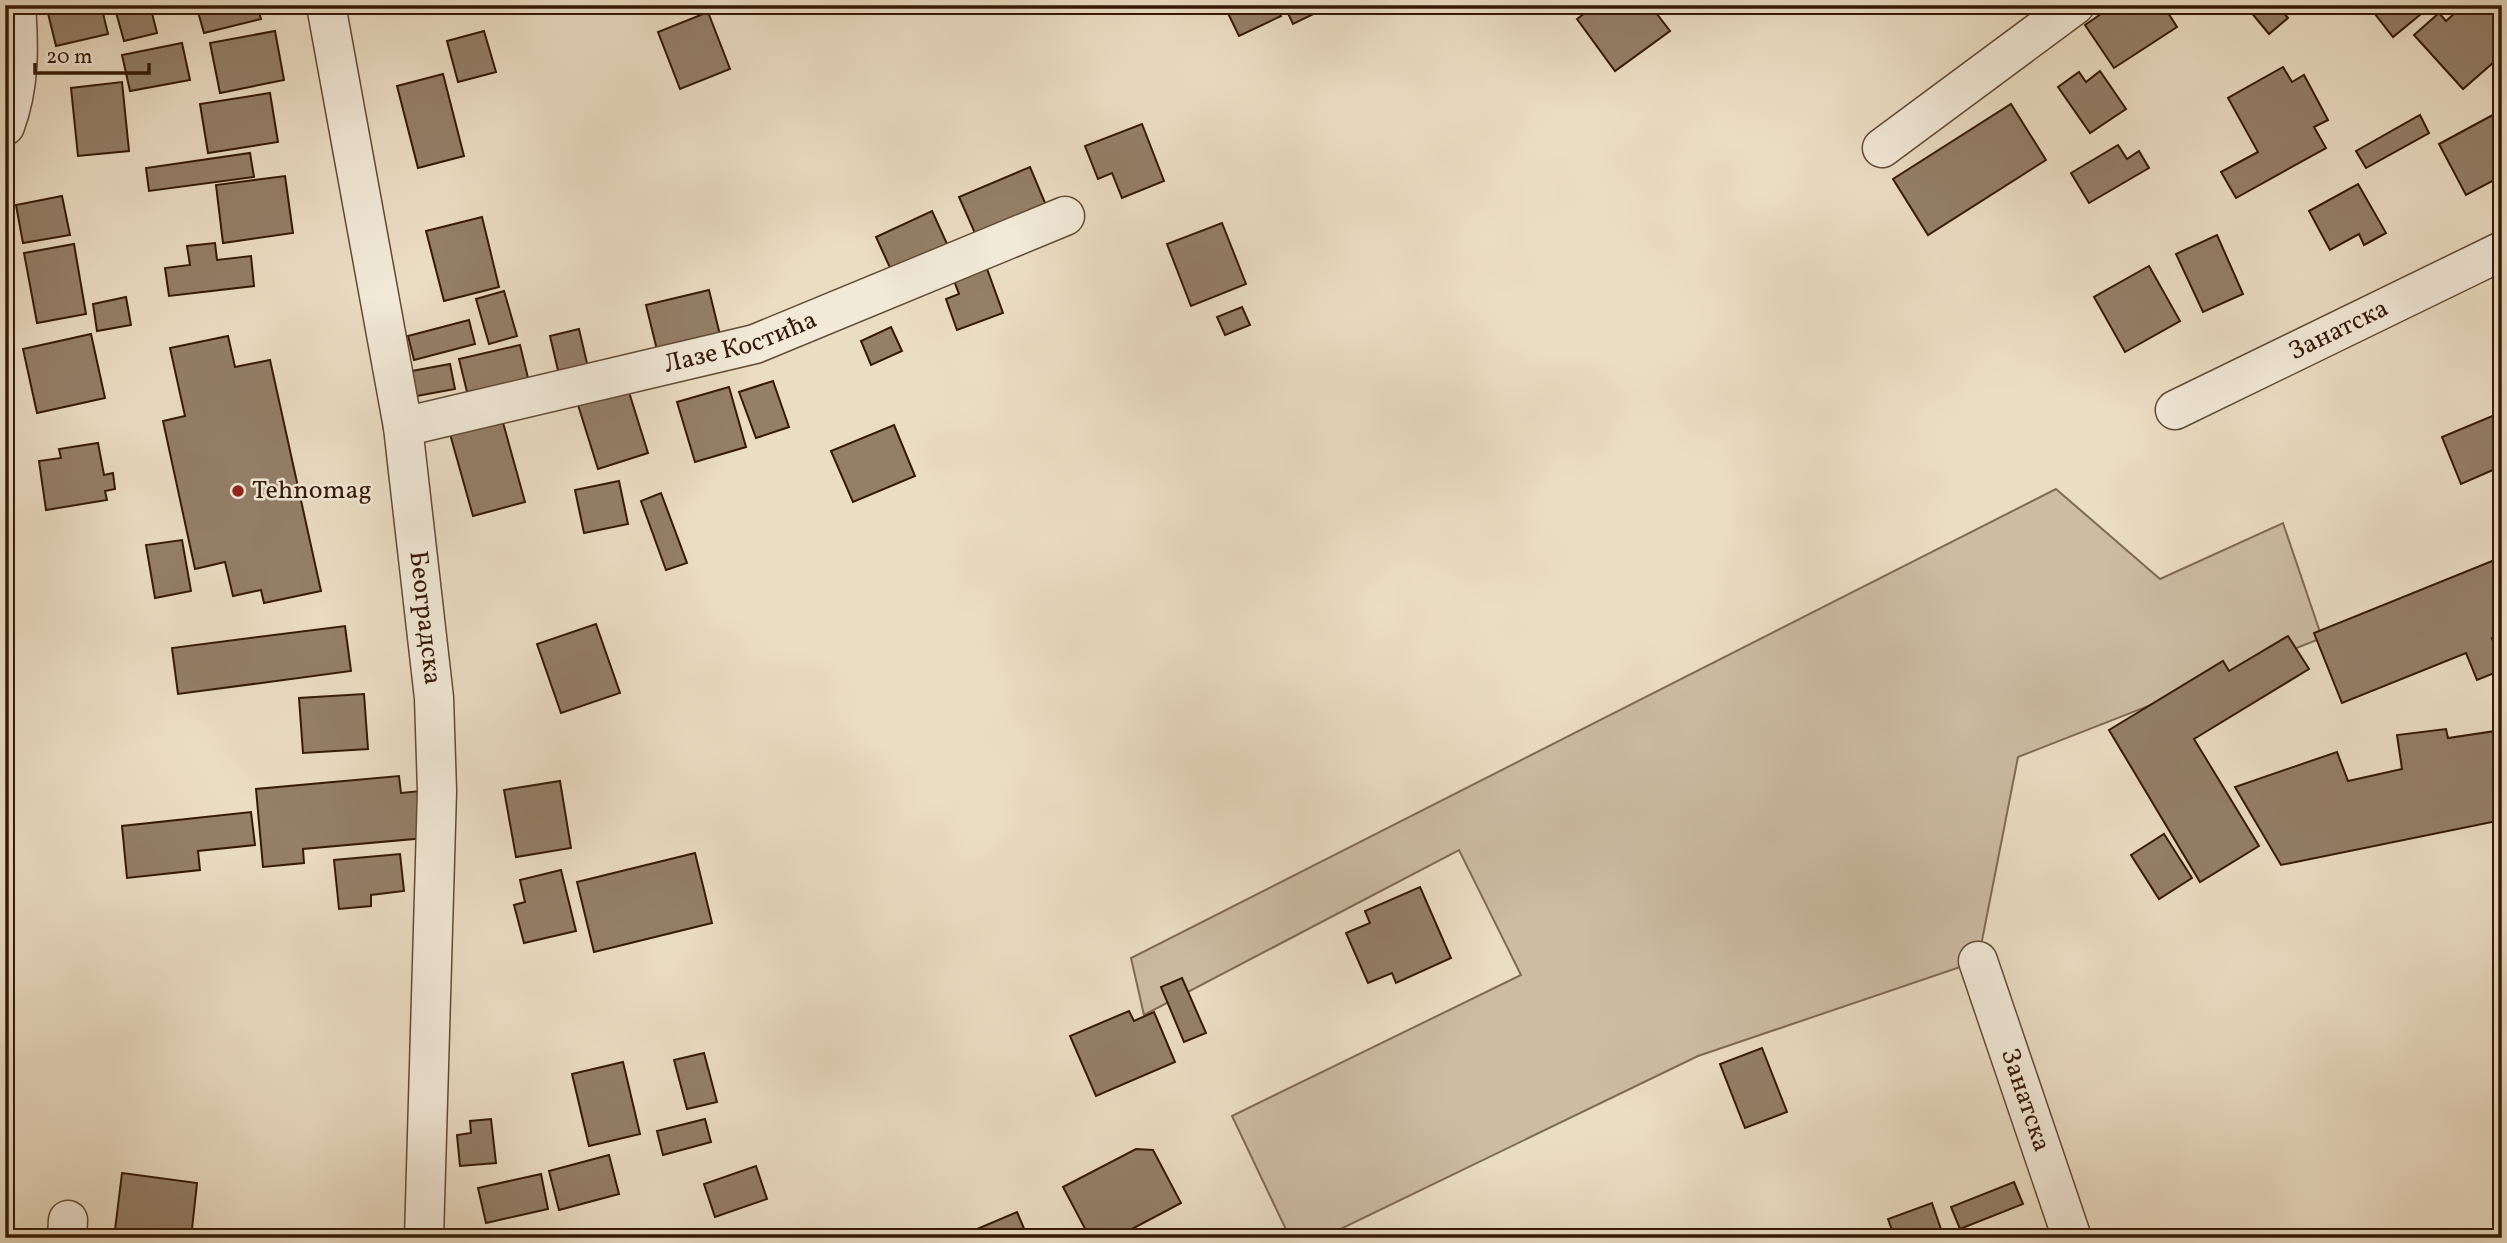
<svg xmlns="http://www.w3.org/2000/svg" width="2507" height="1243" viewBox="0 0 2507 1243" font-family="Vollkorn,serif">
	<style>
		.green { fill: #ccbca3; stroke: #806a54; stroke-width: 2 }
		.building { fill: #947f68; stroke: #351906; stroke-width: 2 }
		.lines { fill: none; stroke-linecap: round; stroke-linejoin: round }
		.street-casing { stroke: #624a35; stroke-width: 41 }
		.street { stroke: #f2e9d8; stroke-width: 38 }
		.poi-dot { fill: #8f2418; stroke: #f2e9d8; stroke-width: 2.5 }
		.labels { text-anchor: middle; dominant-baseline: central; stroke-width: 5; stroke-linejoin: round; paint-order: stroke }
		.street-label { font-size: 26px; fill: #351906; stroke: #f2e9d8 }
		.poi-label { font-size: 26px; fill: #351906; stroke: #f2e9d8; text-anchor: start }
	</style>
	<rect width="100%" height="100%" fill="#ebddc3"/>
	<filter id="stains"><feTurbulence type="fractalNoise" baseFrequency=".00286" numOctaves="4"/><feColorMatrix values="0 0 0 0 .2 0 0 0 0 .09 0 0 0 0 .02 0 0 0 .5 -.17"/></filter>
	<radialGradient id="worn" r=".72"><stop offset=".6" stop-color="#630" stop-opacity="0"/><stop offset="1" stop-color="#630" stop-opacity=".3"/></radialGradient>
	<polygon class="green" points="2056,489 2160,579 2283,523 2322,638 2018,757 1978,961 1698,1056 1322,1238 1290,1238 1232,1116 1521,975 1459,850 1144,1015 1131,958"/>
	<g class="building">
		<polygon points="46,5 101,5 108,34 56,46"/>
		<polygon points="114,5 150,5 157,33 124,41"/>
		<polygon points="196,5 257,5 261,19 204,33"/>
		<polygon points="1224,5 1275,5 1281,16 1239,36"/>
		<polygon points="1284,5 1332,5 1293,24"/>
		<polygon points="1596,5 1650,5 1670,31 1615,71 1577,19"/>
		<polygon points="2114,5 2163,5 2177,27 2114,68 2085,25"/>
		<polygon points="2245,5 2277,5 2288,18 2269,34"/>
		<polygon points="2368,5 2432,5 2393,37"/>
		<polygon points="2464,5 2496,5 2502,11 2502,55 2463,89 2414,35 2439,13 2446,21"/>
		<polygon points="708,12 730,69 680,89 658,32"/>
		<polygon points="275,31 284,80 220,93 210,43"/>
		<polygon points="484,31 496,72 458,82 447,41"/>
		<polygon points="182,43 190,80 130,91 122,55"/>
		<polygon points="2283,67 2292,82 2304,75 2328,120 2314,127 2326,148 2236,198 2221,172 2258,152 2228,98"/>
		<polygon points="2100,71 2126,109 2090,133 2058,87 2079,72 2086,82"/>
		<polygon points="443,74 464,156 418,168 397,86"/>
		<polygon points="122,82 129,151 78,156 71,88"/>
		<polygon points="270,93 278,142 208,153 200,104"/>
		<polygon points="2011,104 2046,160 1928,235 1893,179"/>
		<polygon points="2502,110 2502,176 2466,195 2439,144"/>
		<polygon points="2420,115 2429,133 2366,168 2356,151"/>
		<polygon points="1142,124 1164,181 1122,198 1112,173 1098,179 1085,146"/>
		<polygon points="2118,145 2127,159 2139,151 2149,168 2089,203 2071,173"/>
		<polygon points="250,153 254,177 149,191 146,168"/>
		<polygon points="1030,167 1048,210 978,240 959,197"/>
		<polygon points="285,176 293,233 223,243 216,185"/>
		<polygon points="2358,184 2386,233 2364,245 2359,234 2330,250 2309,211"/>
		<polygon points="62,196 70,235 23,243 16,205"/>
		<polygon points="932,211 948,246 892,272 876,237"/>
		<polygon points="482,217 499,287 444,301 426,231"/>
		<polygon points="1222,223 1246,284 1191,306 1167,244"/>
		<polygon points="2217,235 2243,294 2203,312 2176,254"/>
		<polygon points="215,243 217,260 251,256 254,286 169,296 165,268 190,265 187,246"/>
		<polygon points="74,244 86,314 37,323 24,253"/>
		<polygon points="986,266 1003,313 957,330 946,299 959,294 953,278"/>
		<polygon points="2149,266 2180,321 2125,352 2094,297"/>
		<polygon points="709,290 720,335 657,350 646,305"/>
		<polygon points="504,291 517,336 489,344 476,299"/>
		<polygon points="126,297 131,325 97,331 93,304"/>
		<polygon points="1242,307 1250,325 1225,335 1217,317"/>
		<polygon points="469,320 475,344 414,360 408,336"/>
		<polygon points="891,327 902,351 871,365 861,341"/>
		<polygon points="579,329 589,372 560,379 550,336"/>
		<polygon points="91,334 105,398 37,413 23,349"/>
		<polygon points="228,336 235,367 270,360 321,591 264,603 261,590 233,596 225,562 195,569 163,421 185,416 170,348"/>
		<polygon points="520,345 530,386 469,400 459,359"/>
		<polygon points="450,364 455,389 411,397 406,372"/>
		<polygon points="5,366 11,398 5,399"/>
		<polygon points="773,381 789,427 756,438 739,392"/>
		<polygon points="729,387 746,447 695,462 677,402"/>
		<polygon points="628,389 648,453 598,469 578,405"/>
		<polygon points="2502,412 2502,466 2461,484 2442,437"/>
		<polygon points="502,419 525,502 473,516 450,434"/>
		<polygon points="894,425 915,476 853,502 831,451"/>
		<polygon points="98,443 104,475 113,473 115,489 105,491 107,500 46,510 39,461 61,458 59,449"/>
		<polygon points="619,481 628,524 584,533 575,490"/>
		<polygon points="661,493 687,563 666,570 641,501"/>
		<polygon points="182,540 191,591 155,598 146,545"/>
		<polygon points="2502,557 2502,634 2492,638 2502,670 2477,680 2466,653 2342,703 2314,633"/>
		<polygon points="596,624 620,693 561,713 537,644"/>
		<polygon points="345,626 351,671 178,694 172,648"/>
		<polygon points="2288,636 2309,669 2194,739 2259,846 2200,882 2109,730 2223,661 2229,671"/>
		<polygon points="364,694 368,749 303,753 299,698"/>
		<polygon points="2446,729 2448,738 2502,730 2502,820 2281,865 2235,787 2337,752 2348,781 2402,769 2397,735"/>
		<polygon points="399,776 401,793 421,791 425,838 303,849 304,863 263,867 256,789"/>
		<polygon points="560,781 571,848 516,857 504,790"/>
		<polygon points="251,812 255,845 198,851 200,870 127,878 122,826"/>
		<polygon points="2164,834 2192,878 2159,899 2131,855"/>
		<polygon points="695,853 712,923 594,952 577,882"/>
		<polygon points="400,854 404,891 371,895 371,906 339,909 334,860"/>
		<polygon points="561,870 576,931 524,943 514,905 525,902 520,880"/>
		<polygon points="1420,887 1451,958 1396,983 1392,973 1368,983 1346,933 1370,923 1365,911"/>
		<polygon points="1182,978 1206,1033 1184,1042 1161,987"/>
		<polygon points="1129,1011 1134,1021 1154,1012 1175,1062 1096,1096 1070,1036"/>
		<polygon points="1762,1048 1787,1112 1745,1128 1720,1064"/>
		<polygon points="704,1053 717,1102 687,1109 674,1060"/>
		<polygon points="623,1062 640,1134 589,1146 572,1074"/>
		<polygon points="491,1119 496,1163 460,1166 457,1135 471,1133 470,1121"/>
		<polygon points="705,1119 711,1142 663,1155 657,1131"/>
		<polygon points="1136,1149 1153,1150 1181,1203 1115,1238 1090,1238 1063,1187"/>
		<polygon points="609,1155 619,1194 559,1210 549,1171"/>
		<polygon points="756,1166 767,1199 715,1217 704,1184"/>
		<polygon points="122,1173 197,1183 191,1238 114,1238"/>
		<polygon points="541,1174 548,1209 486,1223 478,1188"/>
		<polygon points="2014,1182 2023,1204 1960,1229 1951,1207"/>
		<polygon points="1932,1203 1944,1238 1895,1238 1888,1219"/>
		<polygon points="1017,1212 1028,1238 956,1238"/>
	</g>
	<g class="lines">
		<defs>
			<g id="street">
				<path id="s1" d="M326,5L403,427L434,698L437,791L424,1238"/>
				<path d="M5,126C20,86 19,47 16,5"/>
				<polyline points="1882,148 2075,5"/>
				<path id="s2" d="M2175,410L2502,251"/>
				<path id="s3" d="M403,427L755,344L1065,216"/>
				<path id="s4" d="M1978,961L2072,1238"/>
				<polyline points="67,1238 68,1220"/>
			</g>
		</defs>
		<use href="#street" class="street-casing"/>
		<use href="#street" class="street"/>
	</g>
	<circle class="poi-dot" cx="238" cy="491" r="7"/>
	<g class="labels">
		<g class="street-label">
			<text stroke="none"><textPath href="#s2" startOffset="182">Занатска</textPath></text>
			<text stroke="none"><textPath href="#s3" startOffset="348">Лазе Костића</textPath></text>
			<text stroke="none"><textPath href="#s1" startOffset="621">Београдска</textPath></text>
			<text stroke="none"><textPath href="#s4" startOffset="147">Занатска</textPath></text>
		</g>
		<g class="poi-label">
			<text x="252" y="491">Tehnomag</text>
		</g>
	</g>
	<rect width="2507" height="1243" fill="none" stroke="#ebddc3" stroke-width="28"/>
	<rect x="7" y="7" width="2493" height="1229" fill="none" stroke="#351906" stroke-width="3.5"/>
	<rect x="14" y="14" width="2479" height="1215" fill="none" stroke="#351906" stroke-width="2"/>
	<path d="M35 63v10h114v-10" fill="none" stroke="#351906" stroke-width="3.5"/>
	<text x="46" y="63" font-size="21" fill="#351906" stroke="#f2e9d8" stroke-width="5" paint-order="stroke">20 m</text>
	<rect width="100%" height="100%" filter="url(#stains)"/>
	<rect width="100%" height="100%" fill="url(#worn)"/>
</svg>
